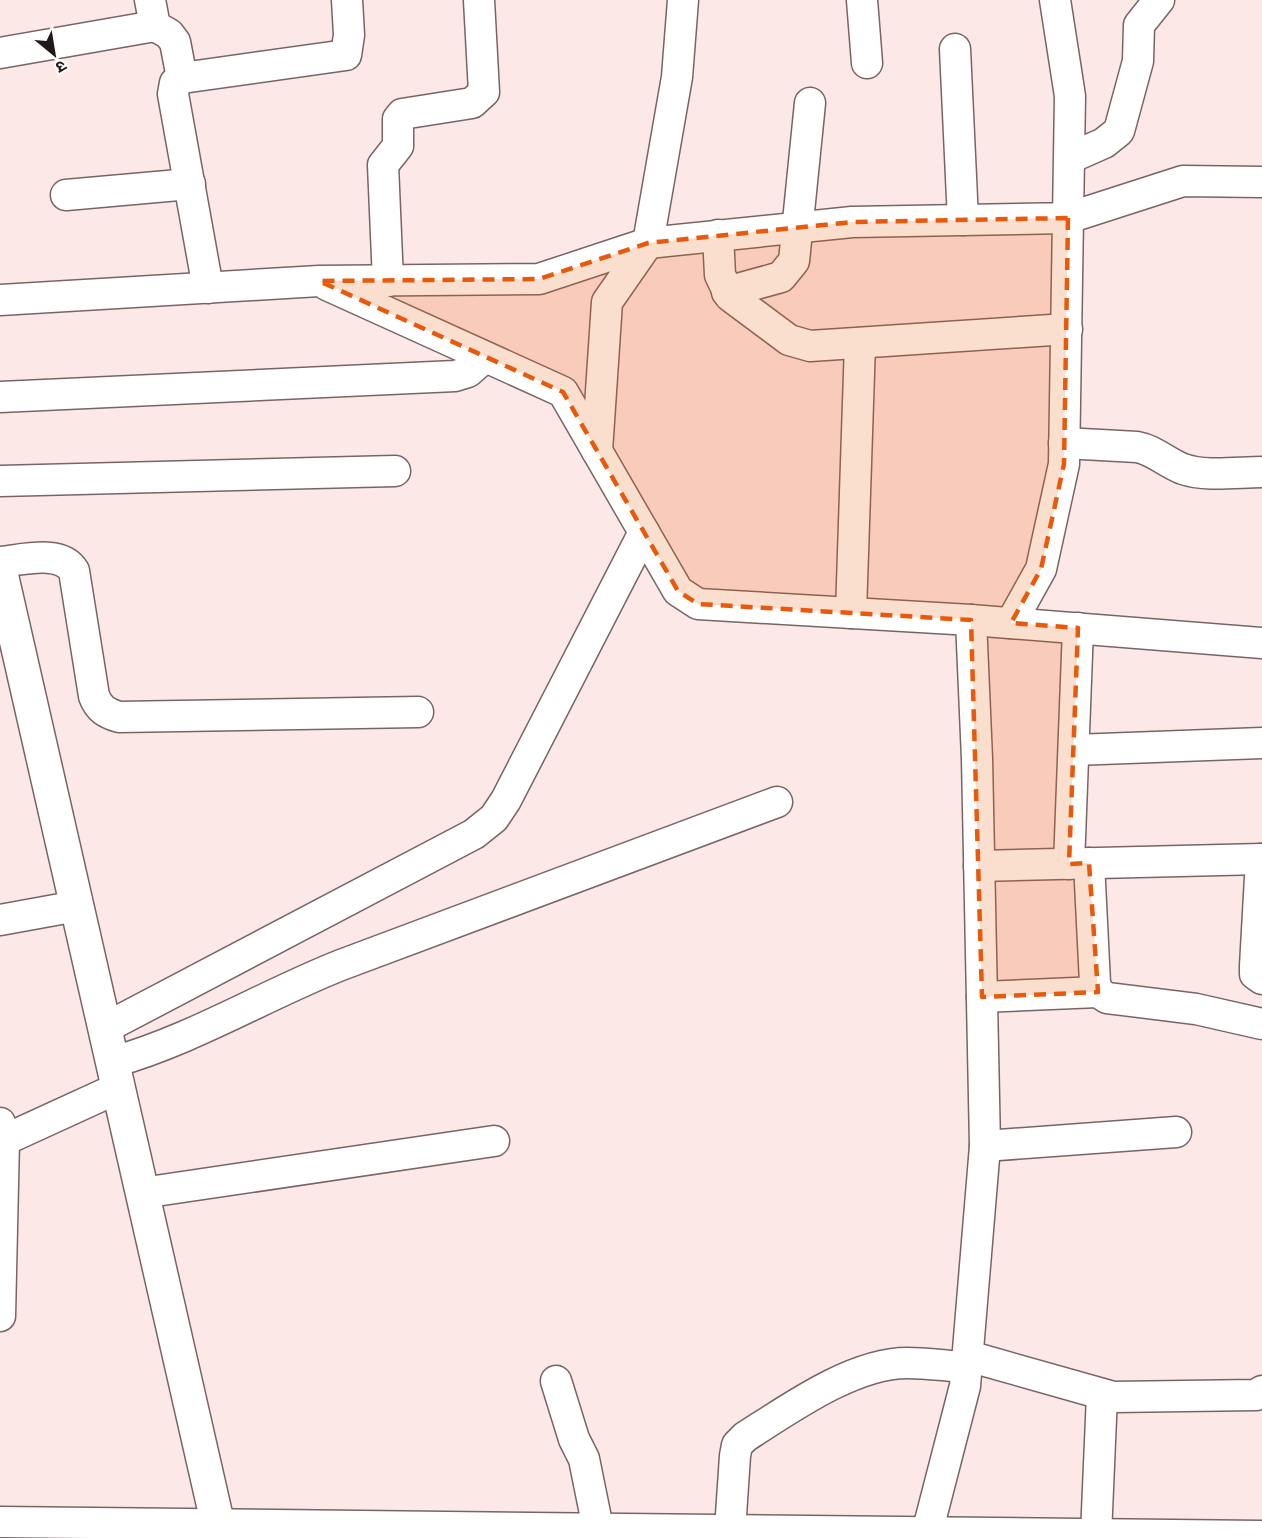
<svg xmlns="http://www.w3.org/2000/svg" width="1262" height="1538" viewBox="0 0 1262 1538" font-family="'Asap Condensed','Noto Sans Devanagari',sans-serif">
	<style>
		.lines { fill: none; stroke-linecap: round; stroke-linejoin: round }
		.minor-casing { stroke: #776565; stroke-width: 33 }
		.major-casing { stroke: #776565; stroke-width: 36 }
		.minor { stroke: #fff; stroke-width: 30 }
		.major { stroke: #fff; stroke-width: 33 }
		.marked { fill: #e8590c; fill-opacity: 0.2; stroke: #e8590c; stroke-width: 4.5; stroke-dasharray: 12 8; stroke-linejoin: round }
	</style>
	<rect width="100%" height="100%" fill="#fde8e8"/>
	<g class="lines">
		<defs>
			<g id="minor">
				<polyline points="150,0 155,26 169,34 175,42 182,78"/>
				<polyline points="862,0 867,63"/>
				<polyline points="955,49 963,220"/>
				<polyline points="0,53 155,26"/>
				<polyline points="1070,158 1104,143 1119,131 1138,61 1139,25 1159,0"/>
				<polyline points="66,195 190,184"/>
				<polyline points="718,235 720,275 730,296 789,340 810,346 1067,329"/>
				<polyline points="388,281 383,165 398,146 398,119 402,114 472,103 484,92 479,0"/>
				<polyline points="327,285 563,392 678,591 698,604 971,620 1262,643"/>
				<polyline points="208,288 173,94 175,83 182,78 346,55 349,35 347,0"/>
				<polyline points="727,292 781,277 794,261 810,103"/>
				<polyline points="0,300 319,281 539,279 648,243 852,222 1068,218 1070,96 1055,0"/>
				<polyline points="0,397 455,376 468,372 485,357"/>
				<path d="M1064,443L1137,447C1154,450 1167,463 1183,469C1206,477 1238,472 1262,472"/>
				<polyline points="597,451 607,302 648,243 677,77 683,0"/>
				<polyline points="0,481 395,471"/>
				<path d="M0,562C22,560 61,549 74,571L94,696C99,709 106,713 119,717L418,712"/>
				<polyline points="851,613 860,343"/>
				<polyline points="1011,623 1041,569 1064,464 1068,218 1183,181 1262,182"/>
				<polyline points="1074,750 1262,743"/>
				<polyline points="1261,859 1255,966 1255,974 1262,979"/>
				<polyline points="1089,863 1095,983 1098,992 1107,998 1196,1009 1262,1024"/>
				<polyline points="1069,864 1078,628"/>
				<polyline points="979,866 1262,859"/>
				<polyline points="0,920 77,906"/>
				<polyline points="982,997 1098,992"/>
				<polyline points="105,1028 474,834 494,818 506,800 644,532"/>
				<path d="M113,1062C192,1040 265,995 341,965L777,802"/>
				<polyline points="0,1123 4,1141 0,1316"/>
				<polyline points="0,1142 118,1088"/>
				<polyline points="985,1146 1176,1132"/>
				<polyline points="142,1193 494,1141"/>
				<polyline points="968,1356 1113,1397 1256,1395 1262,1391"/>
				<polyline points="556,1381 574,1439 584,1459 600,1538"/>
				<polyline points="0,1522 1262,1536"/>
				<path d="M730,1530L735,1456L737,1445L745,1437C789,1409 853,1363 907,1363C927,1363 947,1366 967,1367"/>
				<polyline points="927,1533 965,1386 985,1146 977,759 971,620"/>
				<polyline points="1096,1535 1102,1395"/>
			</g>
			<polyline id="major" points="0,569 221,1538"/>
		</defs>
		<use href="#minor" class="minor-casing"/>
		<use href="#major" class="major-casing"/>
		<use href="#minor" class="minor"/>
		<use href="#major" class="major"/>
	</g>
	<path class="marked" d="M1068,218L1064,464L1041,569L1011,623L1078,628L1069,864L1089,863L1098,992L982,997L971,620L698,604L678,591L563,392L319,281L539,279L648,243L852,222Z"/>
	<g transform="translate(54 54) rotate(150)" stroke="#fefafa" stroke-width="4.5" paint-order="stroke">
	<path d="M0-4.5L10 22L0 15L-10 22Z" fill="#1f1818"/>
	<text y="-9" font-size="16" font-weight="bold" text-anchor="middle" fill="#1f1818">उ</text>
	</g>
</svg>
